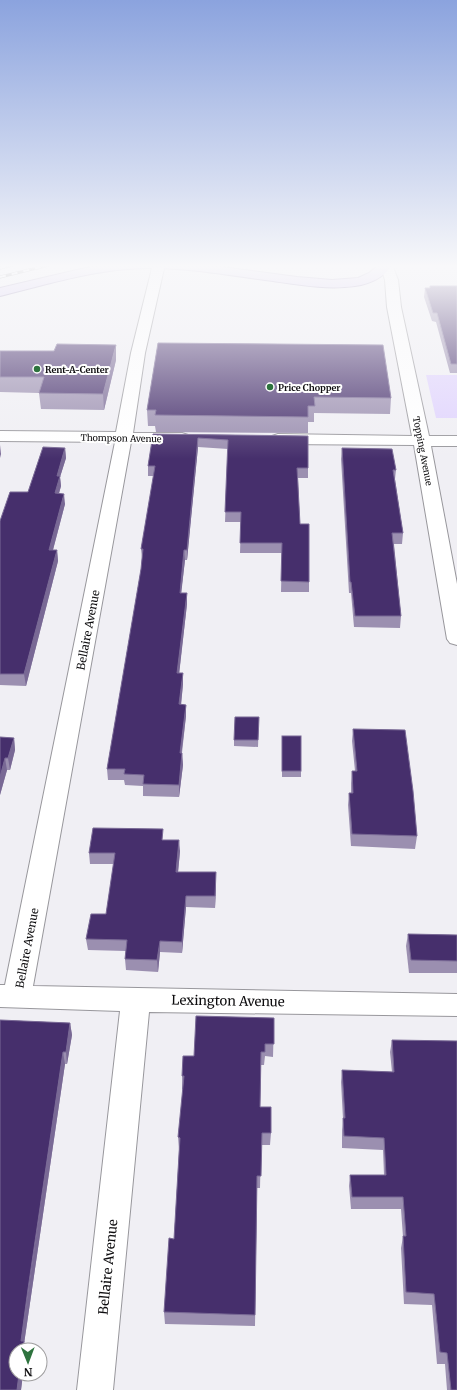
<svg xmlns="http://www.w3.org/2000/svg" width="457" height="1390" viewBox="0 0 457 1390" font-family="Merriweather,serif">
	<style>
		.green { fill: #e0d3fe }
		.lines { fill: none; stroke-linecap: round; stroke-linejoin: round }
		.minor-casing { stroke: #98979c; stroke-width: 2 }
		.major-casing { stroke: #7a699d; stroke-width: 2 }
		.minor { fill: #fff; fill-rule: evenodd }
		.major { fill: #d2c2f2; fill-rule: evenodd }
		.rail-casing { stroke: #28272a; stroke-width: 3 }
		.rail { stroke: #fff; stroke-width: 2; stroke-dasharray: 6; stroke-linecap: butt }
		.wall { fill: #9b8fb0 }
		.shaded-wall { fill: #796995 }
		.building { fill: #462f6c; stroke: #796995 }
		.poi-dot { fill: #2e733e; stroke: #fff; stroke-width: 1.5 }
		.labels { text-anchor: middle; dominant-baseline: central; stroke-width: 4; stroke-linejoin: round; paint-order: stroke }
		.far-poi-label { font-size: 9px; font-weight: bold; fill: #0e0d0f; stroke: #fff; text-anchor: start }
		.far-street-label { font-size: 9px; fill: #0e0d0f; stroke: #fff }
		.street-label { font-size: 11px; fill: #0e0d0f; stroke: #fff }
		.near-street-label { font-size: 13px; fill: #0e0d0f; stroke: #fff }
	</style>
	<rect width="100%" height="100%" fill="#f0eff4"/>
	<polygon class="green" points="426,375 457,375 457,418 436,418"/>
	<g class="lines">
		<defs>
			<g id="minor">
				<polygon points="153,264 165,264 145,353 133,433 182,433 188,435 190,438 188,441 182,443 131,442 33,986 457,994 457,1016 149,1012 113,1390 77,1390 120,1011 0,1007 0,985 5,985 115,442 0,441 0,431 116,432 131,353"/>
				<polygon points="380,264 392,264 398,280 401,307 429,436 457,436 457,446 431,446 457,584 457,645 450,643 447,639 414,445 278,444 272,442 270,439 272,436 278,434 412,436 387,307 385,280"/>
			</g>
			<path id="major" d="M110,264H199L297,277L332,280L358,278L369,273L380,264H393C384,277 371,284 355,286C328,290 300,285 273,281C226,275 176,265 128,269C86,272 41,286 0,296V288L81,269Z"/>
		</defs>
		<use href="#minor" class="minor-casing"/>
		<use href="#major" class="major-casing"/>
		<use href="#minor" class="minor"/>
		<use href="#major" class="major"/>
		<defs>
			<g id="rail">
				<polyline points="0,268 17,264"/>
				<polyline points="0,277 53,264"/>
			</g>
		</defs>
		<use href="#rail" class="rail-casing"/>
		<use href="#rail" class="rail"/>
	</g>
	<g class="wall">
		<polygon points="430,286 457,286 457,373 450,373 436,322 432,321 424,297 425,288 430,288"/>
		<polygon points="158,343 391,398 390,414 314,413 314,422 308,422 308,433 156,432 155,426 148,426 147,410"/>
		<polygon points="116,345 116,360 104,410 41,409 39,393 0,392 0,351 54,351"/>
		<polygon points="153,434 308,436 308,478 298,478 300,524 309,582 309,592 281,592 282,553 240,553 241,522 225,522 228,449 198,447 187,560 185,560 181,593 187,604 179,673 183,684 181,704 186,705 186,716 182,753 183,765 179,797 143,796 143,786 125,785 124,780 108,780 107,769 141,569 142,558 141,549 154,476 148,476 148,466"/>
		<polygon points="65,448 66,458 60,477 61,486 59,493 65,504 53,550 57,550 58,561 26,686 0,685 0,521 28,492"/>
		<polygon points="342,448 396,470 395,479 403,533 402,544 394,544 401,616 400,628 354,627 351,593 349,593 341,459"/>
		<polygon points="259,717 258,747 234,746 234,740"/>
		<polygon points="353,729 417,836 415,849 351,846 348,805 349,793 351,793 351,783 352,771 355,771 352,741"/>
		<polygon points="282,736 301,771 301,777 282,777"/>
		<polygon points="0,737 14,738 15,750 10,770 7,770 0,795"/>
		<polygon points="163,840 180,851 178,872 216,884 215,908 186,907 182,953 160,952 158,972 126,970 125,959 126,951 88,950 86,939 106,914 114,864 90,864 89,853"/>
		<polygon points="408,934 457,935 457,973 409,973 406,946"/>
		<polygon points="274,1018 273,1057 265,1056 264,1065 261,1065 260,1107 271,1133 270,1145 261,1145 260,1188 257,1188 255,1326 165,1324 164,1312 174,1239 179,1150 178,1137 183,1089 182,1089 182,1076"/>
		<polygon points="0,1020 70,1023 72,1035 67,1064 65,1064 24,1344 26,1350 16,1350 16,1374 23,1374 21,1390 0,1390"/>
		<polygon points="392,1040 457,1390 447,1390 445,1364 437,1364 432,1305 404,1304 401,1248 403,1237 401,1209 351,1209 349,1186 350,1175 384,1175 383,1150 342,1148 342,1130 343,1119 341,1082 342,1070 392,1072 390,1052"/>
	</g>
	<g class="shaded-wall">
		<polygon points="116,345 116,360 104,410 103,394"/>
		<polygon points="198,438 198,447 187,560 187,550"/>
		<polygon points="0,445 1,454 0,458"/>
		<polygon points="65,448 66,458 60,477 61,486 56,504 55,493 57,476"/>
		<polygon points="64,494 65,504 50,561 49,550"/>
		<polygon points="57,550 58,561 26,686 24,674"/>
		<polygon points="184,550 185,560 180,604 180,593"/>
		<polygon points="187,593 187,604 178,684 177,673"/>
		<polygon points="183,673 183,684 180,715 179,704"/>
		<polygon points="186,705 186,716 180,765 180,753"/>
		<polygon points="14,738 15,750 10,770 8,758"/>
		<polygon points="182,753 183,765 179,797 179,785"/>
		<polygon points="5,758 7,770 0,795 0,777"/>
		<polygon points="179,840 180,851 177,883 176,872"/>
		<polygon points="216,872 216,884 215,908 215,896"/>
		<polygon points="186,896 186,907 182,953 182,942"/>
		<polygon points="160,941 160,952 158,972 157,960"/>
		<polygon points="70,1023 72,1035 67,1064 66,1052"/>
		<polygon points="63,1052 65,1064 24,1344 26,1350 22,1350 21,1341"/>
		<polygon points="19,1374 23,1374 21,1390 17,1390"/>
	</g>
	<g class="building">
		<polygon points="430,286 457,286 457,364 451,364 437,313 433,313 425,288 430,288"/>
		<polygon points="158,343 383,345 391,398 314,397 315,406 308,406 308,417 155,415 156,410 147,410"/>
		<polygon points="57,344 116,345 103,394 39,393 44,377 0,377 0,351 54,351"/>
		<polygon points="153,434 308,436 308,468 297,468 300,524 309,524 309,582 281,581 282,543 240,543 241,512 225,512 228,440 198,438 187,550 184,550 180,593 187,593 177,673 183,673 179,704 186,705 180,753 182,753 179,785 143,784 144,775 124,774 125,769 107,769 141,569 143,549 141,549 155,466 148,466"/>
		<polygon points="43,447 65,448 57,476 60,476 55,493 64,494 49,550 57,550 24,674 0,674 0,521 10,492 28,492"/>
		<polygon points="342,448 392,449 396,470 393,470 403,533 392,533 401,616 355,616 351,582 350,582"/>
		<polygon points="235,717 259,717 258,740 234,740"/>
		<polygon points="353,729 405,730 413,791 417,836 352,834 349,793 353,793 352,771 357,771"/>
		<rect x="282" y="736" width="19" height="35"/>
		<polygon points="0,737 14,738 8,758 5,758 0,777"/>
		<polygon points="93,828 163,829 162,840 179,840 176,872 216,872 215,896 186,896 182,942 160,941 157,960 125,959 127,940 86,939 91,914 106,914 115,853 89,853"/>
		<polygon points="408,934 457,935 457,961 411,960"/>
		<polygon points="196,1016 274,1018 274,1044 265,1044 265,1052 261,1052 260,1107 271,1107 271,1133 262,1133 261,1176 257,1176 255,1315 164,1312 169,1238 174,1239 180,1138 178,1137 184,1076 182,1076 183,1056 194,1056"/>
		<polygon points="0,1020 70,1023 66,1052 63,1052 28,1289 21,1341 24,1341 22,1350 16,1350 16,1374 19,1374 17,1390 0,1390"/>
		<polygon points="392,1040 457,1041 457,1390 451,1390 447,1353 440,1352 434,1294 406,1292 403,1236 406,1236 403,1197 352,1197 350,1175 386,1175 384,1138 344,1136 343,1118 345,1118 342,1070 394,1072"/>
	</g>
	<linearGradient id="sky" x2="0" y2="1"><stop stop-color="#8ba3de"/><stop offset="0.58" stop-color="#f8f8fa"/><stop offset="1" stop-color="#f8f8fa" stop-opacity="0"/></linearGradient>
	<rect width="457" height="459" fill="url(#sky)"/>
	<g class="poi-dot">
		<circle cx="37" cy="369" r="4"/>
		<circle cx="270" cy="387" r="4"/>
	</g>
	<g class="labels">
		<g class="far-poi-label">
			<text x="45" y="369">Rent-A-Center</text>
			<text x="278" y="387">Price Chopper</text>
		</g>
		<g class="far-street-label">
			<text transform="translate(121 438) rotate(1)">Thompson Avenue</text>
			<text transform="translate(423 451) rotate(79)">Topping Avenue</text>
		</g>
		<g class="street-label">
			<text transform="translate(88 630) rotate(-79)">Bellaire Avenue</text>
			<text transform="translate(27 948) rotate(-79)">Bellaire Avenue</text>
		</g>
		<g class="near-street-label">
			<text transform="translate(228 1001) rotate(1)">Lexington Avenue</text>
			<text transform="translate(108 1267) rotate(-84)">Bellaire Avenue</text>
		</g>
	</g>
	<g transform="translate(28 1362) rotate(179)"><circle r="19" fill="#ffffff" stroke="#9f9e9f"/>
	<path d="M0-3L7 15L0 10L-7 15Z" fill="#2e733e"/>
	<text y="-6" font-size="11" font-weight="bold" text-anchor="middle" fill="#0e0d0f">N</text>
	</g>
</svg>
